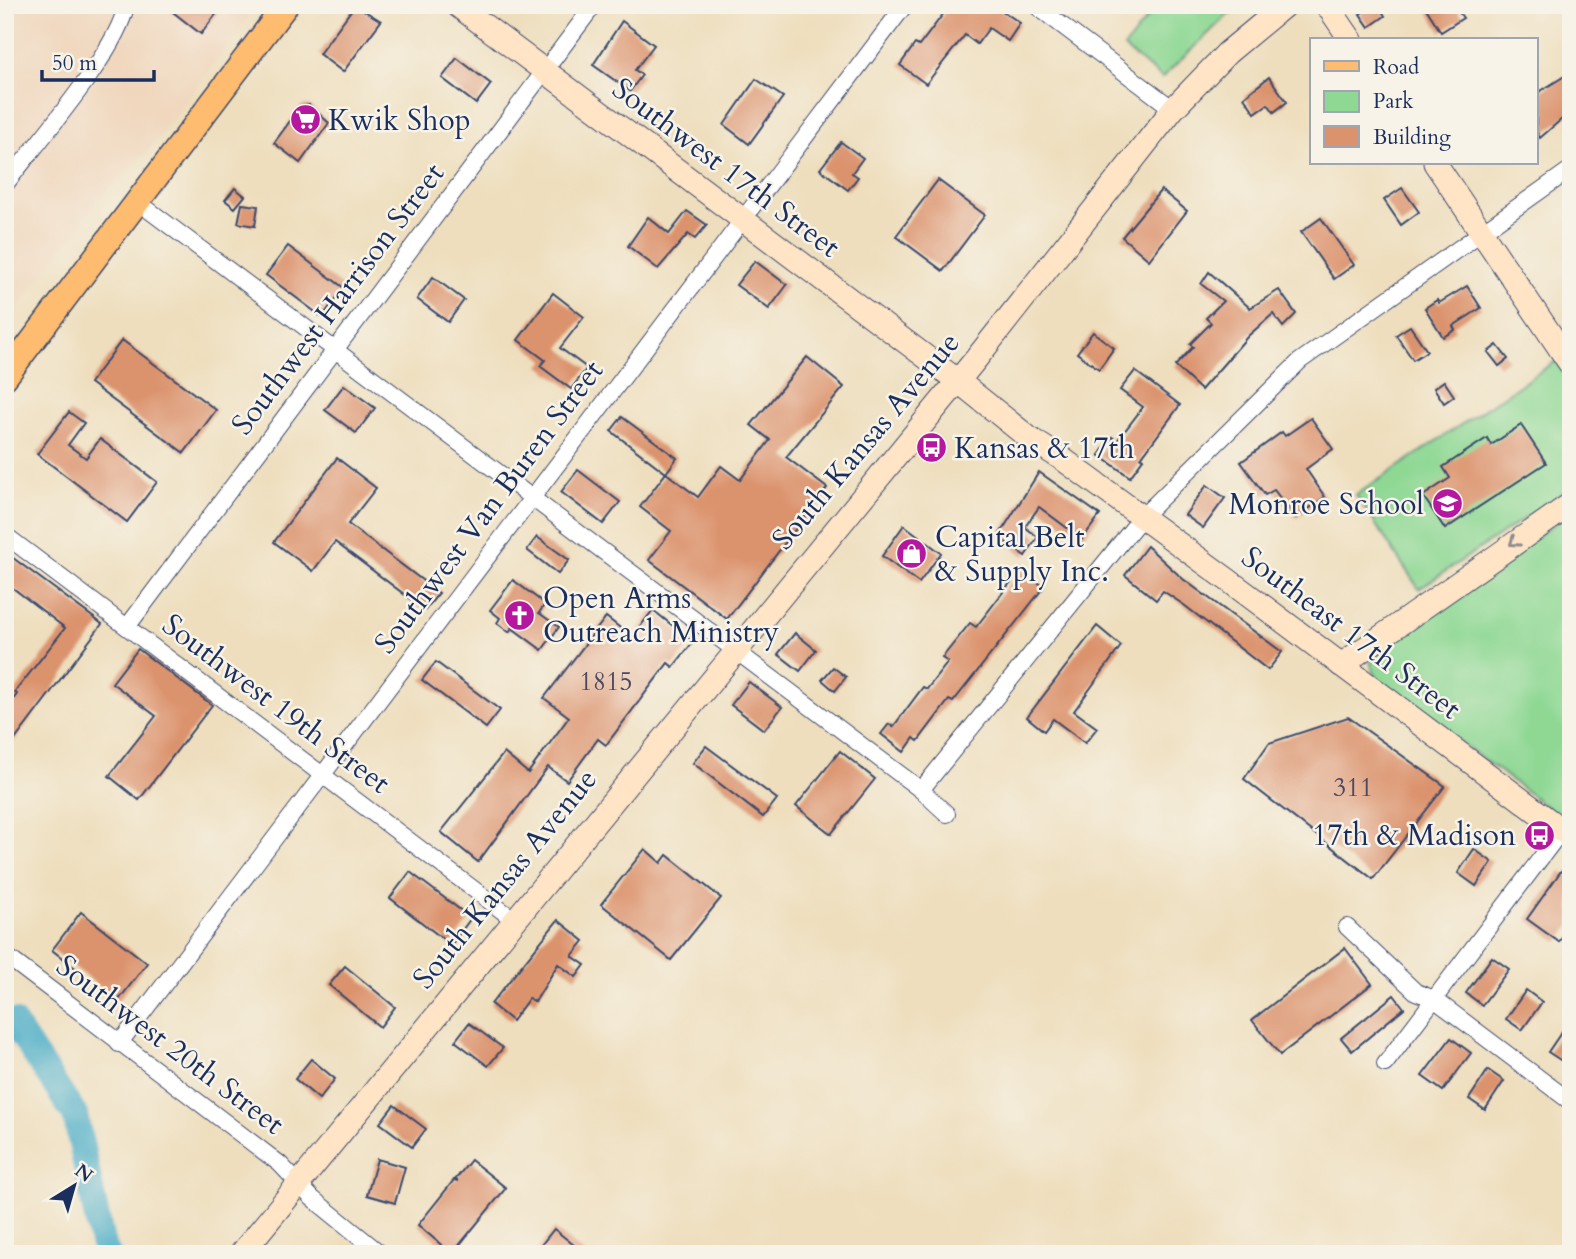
<svg xmlns="http://www.w3.org/2000/svg" width="1576" height="1259" viewBox="0 0 1576 1259" font-family="Cardo,serif">
	<style>
		.built { fill: #f0d6bc }
		.green { fill: #8fd894; stroke: #558479; stroke-width: 2 }
		.lines { fill: none; stroke-linecap: round; stroke-linejoin: round }
		.river { stroke: #46abc6; stroke-width: 26 }
		.building { fill: #db936d }
		.street-casing { stroke: #3b496c; stroke-width: 18 }
		.secondary-casing { stroke: #3b496c; stroke-width: 25 }
		.primary-casing { stroke: #3b496c; stroke-width: 27 }
		.street { stroke: #fff; stroke-width: 16 }
		.secondary { stroke: #ffe4c6; stroke-width: 23 }
		.primary { stroke: #febc70; stroke-width: 24 }
		.oneway { stroke: #8d8a92 }
		.labels { text-anchor: middle; dominant-baseline: central; stroke-width: 5; stroke-linejoin: round; paint-order: stroke }
		.number-label { font-size: 26px; fill: #4b4862 }
		.poi-label { font-size: 30px; fill: #1b2f5e; stroke: #f7f3e8; text-anchor: start }
		.street-label { font-size: 30px; fill: #1b2f5e; stroke: #f7f3e8 }
	</style>
	<rect width="100%" height="100%" fill="#f7f3e8"/>
	<filter id="ink" filterUnits="userSpaceOnUse"><feTurbulence type="fractalNoise" baseFrequency=".0143" numOctaves="2"/><feDisplacementMap in="SourceGraphic" scale="14" xChannelSelector="R" yChannelSelector="G"/><feConvolveMatrix kernelMatrix="1 2 1 2 8 2 1 2 1" color-interpolation-filters="sRGB"/></filter>
	<filter id="wash" filterUnits="userSpaceOnUse"><feTurbulence type="fractalNoise" baseFrequency=".00686" numOctaves="4" result="noise"/><feDisplacementMap in="SourceGraphic" scale="28" xChannelSelector="R" yChannelSelector="G"/><feGaussianBlur stdDeviation="1.57" result="paint"/><feColorMatrix in="noise" values="0 0 0 0 0 0 0 0 0 0 0 0 0 0 0 0 0 1.4 0 .05"/><feComposite in="paint" operator="in"/></filter>
	<g filter="url(#wash)">
		<rect width="100%" height="100%" fill="#eedebd"/>
		<polygon class="built" points="5,5 257,5 155,143 106,191 5,326"/>
		<g class="green">
			<polygon points="1157,5 1238,5 1162,78 1124,48"/>
			<polygon points="1556,361 1571,383 1571,487 1419,589 1356,495"/>
			<polygon points="1571,512 1571,825 1378,680 1371,665 1371,657"/>
		</g>
		<g class="lines">
			<polyline class="river" points="5,1023 13,1022 75,1115 102,1242 108,1254"/>
		</g>
		<g id="blocks">
			<g class="building">
				<polygon points="164,5 223,5 201,34"/>
				<polygon points="355,5 381,21 343,72 319,54"/>
				<polygon points="950,5 994,5 1020,23 1008,41 989,28 977,44 965,35 926,84 900,65 915,44 919,46"/>
				<polygon points="1373,5 1378,5 1385,16 1369,27 1360,14"/>
				<polygon points="1424,5 1454,5 1463,18 1441,32"/>
				<polygon points="622,21 654,45 635,70 642,75 630,91 593,65"/>
				<polygon points="457,58 491,84 476,104 442,78"/>
				<polygon points="1571,72 1571,111 1540,138 1536,131 1536,94"/>
				<polygon points="1269,77 1287,102 1274,112 1268,104 1255,113 1244,97"/>
				<polygon points="756,79 783,97 749,144 724,125"/>
				<polygon points="309,105 329,123 300,163 274,143 301,106"/>
				<polygon points="841,142 863,158 852,173 858,177 848,190 820,169"/>
				<polygon points="938,180 985,215 943,271 896,236"/>
				<polygon points="235,188 245,196 235,208 225,200"/>
				<polygon points="1402,188 1419,212 1401,225 1384,200"/>
				<polygon points="1161,190 1187,211 1149,260 1122,237"/>
				<polygon points="242,204 258,206 255,226 238,223"/>
				<polygon points="687,211 707,225 695,239 688,234 658,269 628,246 648,217 669,234"/>
				<polygon points="1321,218 1354,265 1334,279 1301,232"/>
				<polygon points="288,246 344,288 322,317 266,275"/>
				<polygon points="755,261 787,285 769,309 736,285"/>
				<polygon points="1209,272 1250,308 1279,290 1296,314 1283,327 1273,314 1248,336 1201,390 1175,366 1193,347 1190,344 1211,323 1206,318 1223,301 1201,284"/>
				<polygon points="433,277 464,300 448,322 417,299"/>
				<polygon points="1467,286 1481,308 1453,326 1455,330 1443,337 1425,308 1437,300 1439,303"/>
				<polygon points="553,293 584,317 560,348 587,368 571,389 540,366 545,360 518,340"/>
				<polygon points="1410,326 1427,351 1413,360 1396,335"/>
				<polygon points="1093,332 1114,348 1099,369 1077,353"/>
				<polygon points="122,340 216,410 184,453 90,383"/>
				<polygon points="1497,345 1508,359 1499,366 1488,352"/>
				<polygon points="807,357 844,387 786,457 827,488 727,619 649,560 671,531 640,507 666,473 698,497 721,466 740,480 770,440 751,425"/>
				<polygon points="1135,371 1180,405 1141,458 1143,459 1130,477 1099,455 1112,437 1117,441 1143,407 1120,390"/>
				<polygon points="1444,381 1454,396 1444,403 1434,388"/>
				<polygon points="344,385 375,408 356,433 325,410"/>
				<polygon points="69,412 84,423 68,445 86,458 100,439 157,482 127,522 37,454"/>
				<polygon points="622,417 677,458 666,473 611,431"/>
				<polygon points="1311,418 1333,449 1306,469 1325,497 1296,518 1274,490 1265,495 1241,462 1282,432 1285,436"/>
				<polygon points="1521,425 1546,463 1445,529 1423,496 1450,478 1443,467 1487,438 1491,445"/>
				<polygon points="337,458 376,488 348,524 439,593 425,610 335,542 313,571 274,542"/>
				<polygon points="578,470 620,502 603,524 561,492"/>
				<polygon points="1039,472 1100,515 1082,539 1039,507 1025,527 1038,537 1025,556 998,537"/>
				<polygon points="1207,485 1225,498 1203,528 1185,515"/>
				<polygon points="904,525 941,553 919,583 882,556"/>
				<polygon points="537,537 569,560 558,574 527,550"/>
				<polygon points="1147,546 1183,579 1282,652 1268,670 1184,605 1163,591 1156,600 1125,575"/>
				<polygon points="5,552 102,624 5,753 5,711 17,694 15,692 65,628 5,582"/>
				<polygon points="1021,569 1044,587 953,702 949,700 918,741 914,738 904,752 881,734 889,724 893,727 923,687 927,689 948,662 942,658 970,623 976,627"/>
				<polygon points="513,580 545,604 539,613 559,627 542,650 512,628 509,632 497,623 500,618 490,610"/>
				<polygon points="653,610 693,642 673,667 668,663 606,745 598,739 567,781 548,767 478,862 441,832 504,753 528,773 569,717 544,698 606,617 632,637"/>
				<polygon points="1097,626 1121,646 1074,711 1097,728 1085,743 1053,719 1044,731 1027,717"/>
				<polygon points="795,633 816,650 800,671 778,654"/>
				<polygon points="138,649 212,705 139,800 109,776 156,716 112,683"/>
				<polygon points="436,662 500,710 486,728 422,680"/>
				<polygon points="833,667 846,677 835,691 822,680"/>
				<polygon points="749,682 782,707 764,730 731,705"/>
				<polygon points="1348,717 1445,786 1373,879 1244,779 1269,743"/>
				<polygon points="706,746 777,799 763,817 693,763"/>
				<polygon points="840,751 875,779 831,834 796,806"/>
				<polygon points="645,849 661,863 667,855 721,898 671,960 601,904"/>
				<polygon points="1474,849 1492,862 1476,886 1458,873"/>
				<polygon points="1561,871 1571,878 1571,925 1559,942 1527,919"/>
				<polygon points="410,872 471,918 451,945 390,898"/>
				<polygon points="81,912 147,963 118,1001 52,950"/>
				<polygon points="558,920 584,941 572,956 585,965 576,977 558,964 535,1002 529,998 512,1021 491,1004"/>
				<polygon points="1345,948 1372,984 1280,1055 1252,1020"/>
				<polygon points="1492,957 1509,969 1482,1005 1466,993"/>
				<polygon points="345,966 395,1007 380,1027 329,985"/>
				<polygon points="1526,990 1542,1002 1522,1030 1506,1019"/>
				<polygon points="1394,995 1404,1008 1352,1051 1341,1038"/>
				<polygon points="1571,1018 1571,1067 1548,1052"/>
				<polygon points="469,1023 503,1048 488,1066 455,1041"/>
				<polygon points="1451,1038 1471,1053 1443,1091 1422,1076"/>
				<polygon points="311,1059 335,1079 319,1099 295,1079"/>
				<polygon points="1488,1070 1504,1081 1485,1110 1469,1099"/>
				<polygon points="394,1105 426,1129 412,1147 380,1123"/>
				<polygon points="377,1159 405,1167 395,1203 367,1195"/>
				<polygon points="471,1160 506,1188 452,1254 418,1225 454,1180 458,1181 455,1180"/>
				<polygon points="554,1229 585,1254 534,1254"/>
			</g>
		</g>
	</g>
	<g filter="url(#ink)">
		<use href="#blocks" fill-opacity="0" stroke="#3b496c" stroke-width="2"/>
		<g class="lines">
			<defs>
				<g id="street">
					<polyline points="1035,5 1173,109"/>
					<path d="M5,185C35,145 119,50 126,5"/>
					<polyline points="138,202 921,790 947,814"/>
					<polyline points="5,535 513,919"/>
					<polyline points="127,627 594,5"/>
					<polyline points="921,790 1141,518 1300,361 1571,169"/>
					<polyline points="1347,927 1416,992 1434,999 1571,1102"/>
					<polyline points="5,955 280,1164 312,1198 381,1254"/>
					<polyline points="119,1044 905,5"/>
					<polyline points="1385,1064 1562,830"/>
				</g>
				<g id="secondary">
					<polyline points="457,5 958,381 1029,438 1064,460 1228,580 1571,837"/>
					<polyline points="1327,5 1351,40"/>
					<polyline points="1435,163 1571,365"/>
					<polyline points="1341,665 1571,504"/>
					<polyline points="241,1254 976,359 1173,109 1227,53 1285,5"/>
				</g>
				<polyline id="primary" points="5,377 286,5"/>
			</defs>
			<use href="#street" class="street-casing"/>
			<use href="#secondary" class="secondary-casing"/>
			<use href="#primary" class="primary-casing"/>
			<use href="#street" class="street"/>
			<use href="#secondary" class="secondary"/>
			<use href="#primary" class="primary"/>
		</g>
		<defs><path id="oneway-chevron" d="M-2-3.5L2.5 0L-2 3.5" fill="none" stroke-width="1.6" stroke-linecap="round" stroke-linejoin="round" transform="scale(1.75)"/></defs>
		<use class="oneway" href="#oneway-chevron" transform="translate(1514 542) rotate(145)"/>
	</g>
	<defs>
		<symbol id="supermarket-disc" viewBox="-11 -11 22 22"><circle r="9.5" fill="#b5179e" stroke="#f7f3e8"/><path d="M-6-5.5h2.5l.6 2H6L4.5 2H-2.5L-4.4-4H-6ZM-1.5 3.2a1.3 1.3 0 1 0 .1 0ZM3 3.2a1.3 1.3 0 1 0 .1 0Z" fill="#fff"/></symbol>
		<symbol id="bus-disc" viewBox="-11 -11 22 22"><circle r="9.5" fill="#b5179e" stroke="#f7f3e8"/><path d="M-5-6H5V4H4V6H2V4H-2V6H-4V4H-5ZM-3.5-4V0h7V-4ZM-3.5 1.2v1.5H-2V1.2ZM2 1.2v1.5H3.5V1.2Z" fill="#fff"/></symbol>
		<symbol id="school-disc" viewBox="-11 -11 22 22"><circle r="9.5" fill="#b5179e" stroke="#f7f3e8"/><path d="M0-5L7-2L0 1L-7-2ZM-4 1L0 2.5L4 1V4Q0 6-4 4Z" fill="#fff"/></symbol>
		<symbol id="shop-disc" viewBox="-11 -11 22 22"><circle r="9.5" fill="#b5179e" stroke="#f7f3e8"/><path d="M-5-2.5h2.3a2.7 3.5 0 0 1 5.4 0H5L5.5 6h-11ZM-1.5-2.5h3a1.5 2.3 0 0 0-3 0Z" fill="#fff"/></symbol>
		<symbol id="church-disc" viewBox="-11 -11 22 22"><circle r="9.5" fill="#b5179e" stroke="#f7f3e8"/><path d="M-1.2-6h2.4v3.5h3.3v2.4h-3.3V6h-2.4V-.1h-3.3v-2.4h3.3Z" fill="#fff"/></symbol>
	</defs>
	<g fill-rule="evenodd">
		<use href="#supermarket-disc" x="288" y="102" width="35" height="35"/>
		<use href="#bus-disc" x="914" y="430" width="35" height="35"/>
		<use href="#school-disc" x="1430" y="486" width="35" height="35"/>
		<use href="#shop-disc" x="894" y="536" width="35" height="35"/>
		<use href="#church-disc" x="502" y="598" width="35" height="35"/>
		<use href="#bus-disc" x="1522" y="818" width="35" height="35"/>
	</g>
	<g class="labels">
		<g class="number-label">
			<text x="606" y="681">1815</text>
			<text x="1353" y="787">311</text>
		</g>
		<g class="poi-label">
			<text x="328" y="120">Kwik Shop</text>
			<text x="954" y="448">Kansas &amp; 17th</text>
			<text x="1424" y="504" text-anchor="end">Monroe School</text>
			<text x="935" y="537">Capital Belt<tspan x="935" dy="34">&amp; Supply Inc.</tspan></text>
			<text x="543" y="598">Open Arms<tspan x="543" dy="34">Outreach Ministry</tspan></text>
			<text x="1516" y="835" text-anchor="end">17th &amp; Madison</text>
		</g>
		<g class="street-label">
			<text transform="translate(726 168) rotate(37)">Southwest 17th Street</text>
			<text transform="translate(338 299) rotate(-53)">Southwest Harrison Street</text>
			<text transform="translate(866 441) rotate(-50)">South Kansas Avenue</text>
			<text transform="translate(489 507) rotate(-53)">Southwest Van Buren Street</text>
			<text transform="translate(1351 633) rotate(37)">Southeast 17th Street</text>
			<text transform="translate(276 704) rotate(37)">Southwest 19th Street</text>
			<text transform="translate(505 879) rotate(-51)">South Kansas Avenue</text>
			<text transform="translate(170 1045) rotate(37)">Southwest 20th Street</text>
		</g>
	</g>
	<rect width="1576" height="1259" fill="none" stroke="#f7f3e8" stroke-width="28"/>
	<rect x="1310" y="38" width="228" height="126" fill="#f7f3e8" stroke="#9fa5b1" stroke-width="2"/>
	<rect x="1324" y="61" width="35" height="10" fill="#febc70" stroke="#9fa5b1" stroke-width="2"/>
	<text x="1373" y="74" font-size="21" fill="#1b2f5e">Road</text>
	<rect x="1324" y="91" width="35" height="21" fill="#8fd894" stroke="#9fa5b1" stroke-width="2"/>
	<text x="1373" y="108" font-size="21" fill="#1b2f5e">Park</text>
	<rect x="1324" y="126" width="35" height="21" fill="#db936d" stroke="#9fa5b1" stroke-width="2"/>
	<text x="1373" y="144" font-size="21" fill="#1b2f5e">Building</text>
	<g transform="translate(74 1186) rotate(37)" stroke="#f7f3e8" stroke-width="5" paint-order="stroke">
	<path d="M0-5L12 26L0 18L-12 26Z" fill="#1b2f5e"/>
	<text y="-10" font-size="19" font-weight="bold" text-anchor="middle" fill="#1b2f5e">N</text>
	</g>
	<path d="M42 70v10h112v-10" fill="none" stroke="#1b2f5e" stroke-width="3.5"/>
	<text x="52" y="70" font-size="21" fill="#1b2f5e" stroke="#f7f3e8" stroke-width="5" paint-order="stroke">50 m</text>
</svg>
